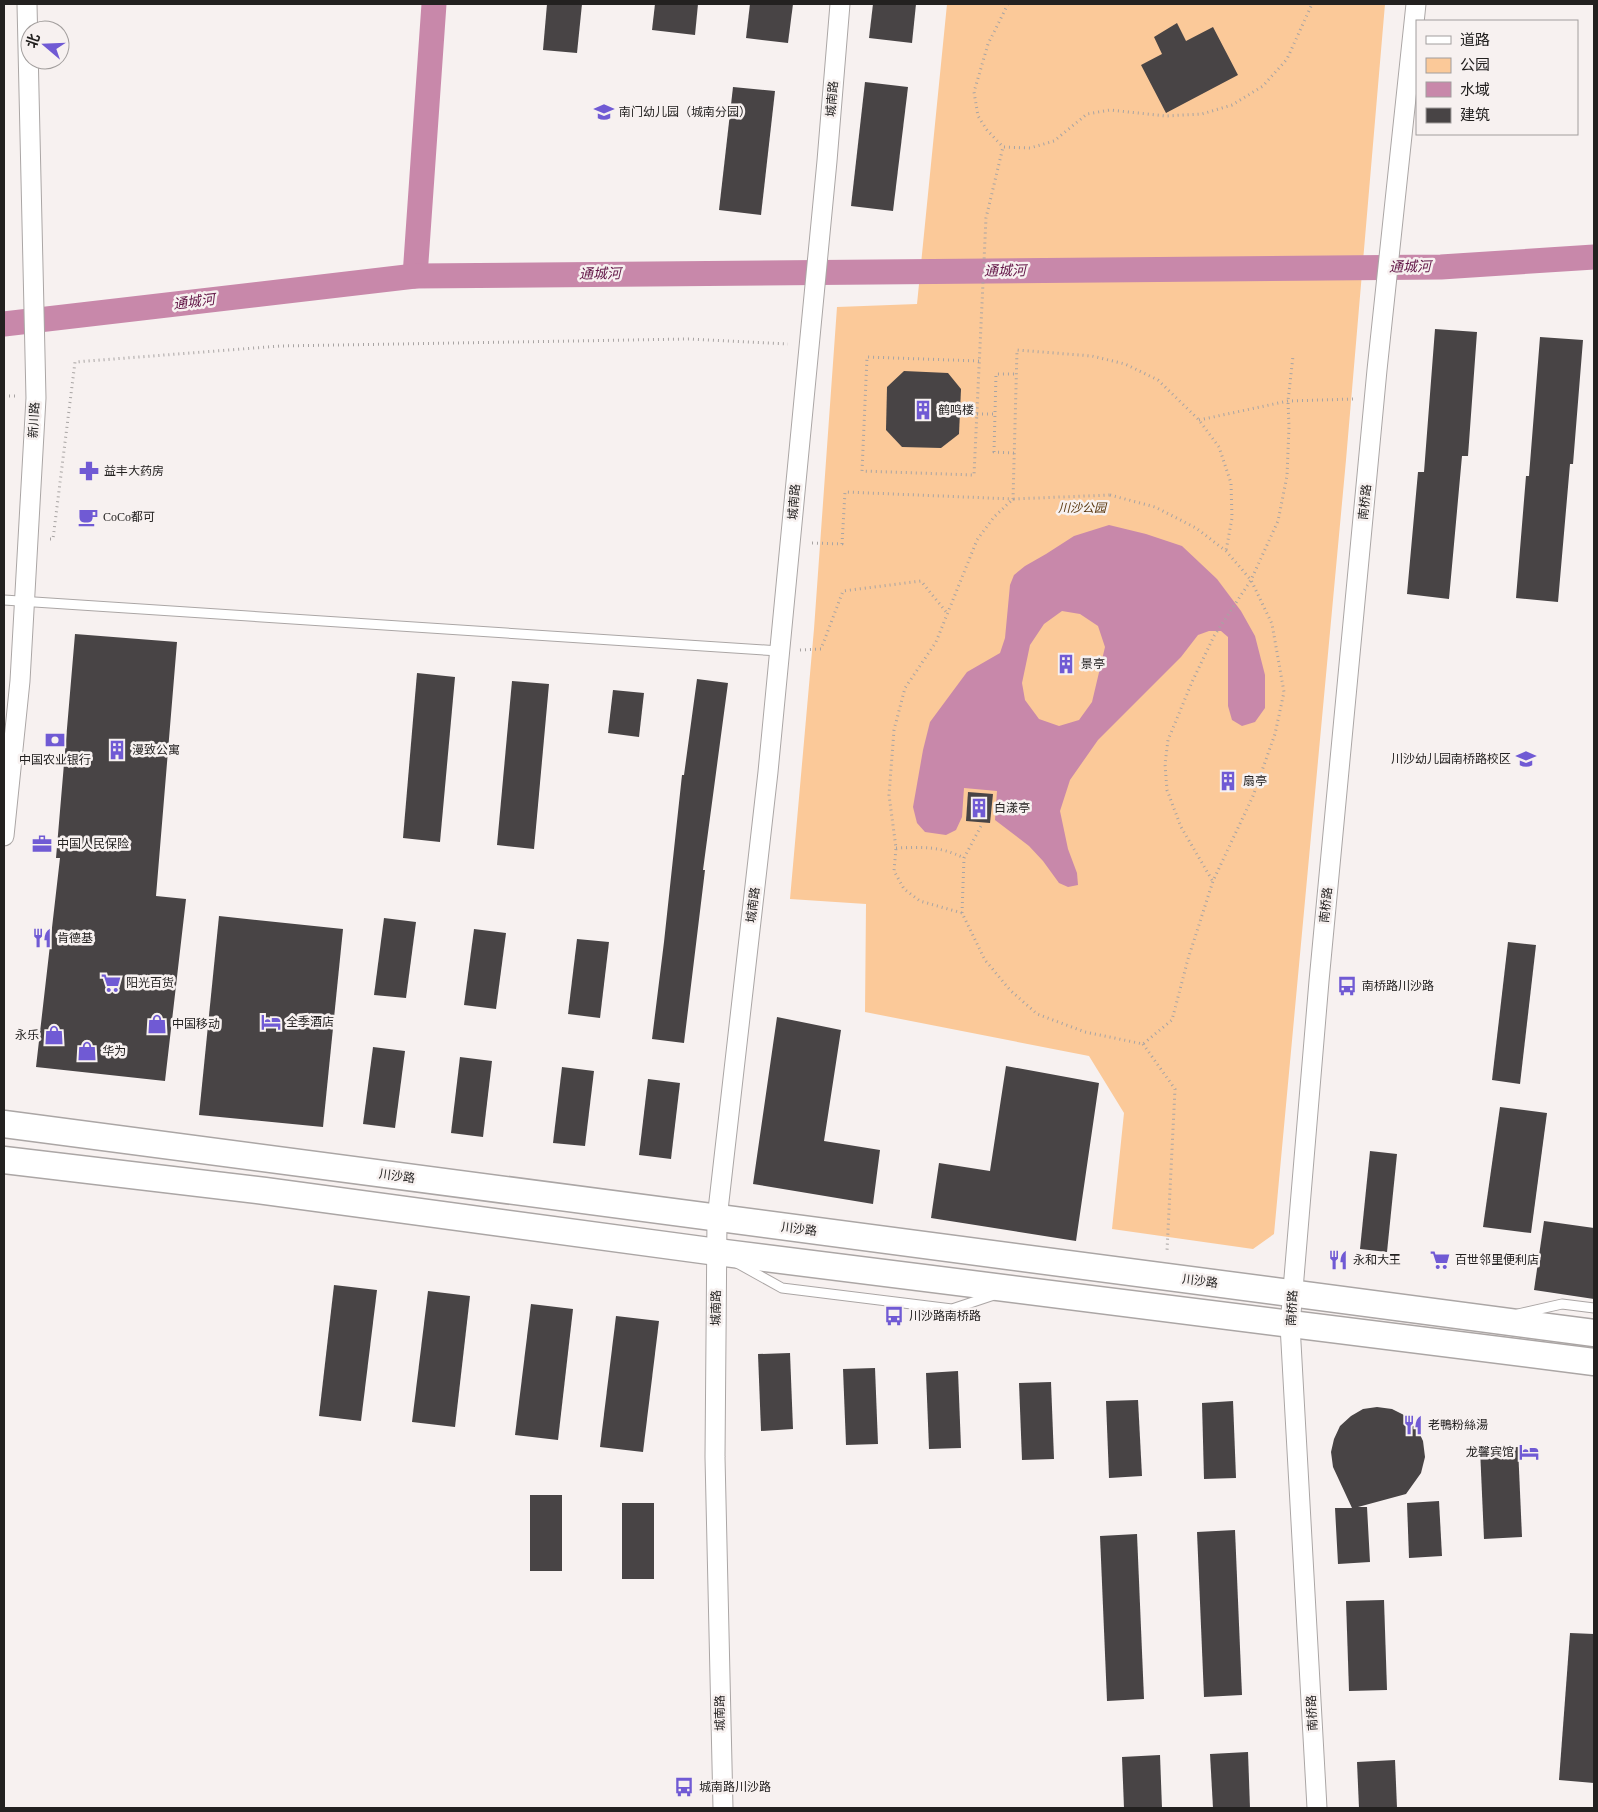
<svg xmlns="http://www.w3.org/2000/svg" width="1598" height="1812" viewBox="0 0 1598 1812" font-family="'Times New Roman','Noto Sans SC',serif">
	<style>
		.green { fill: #fbc999 }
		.water { fill: #c888aa; fill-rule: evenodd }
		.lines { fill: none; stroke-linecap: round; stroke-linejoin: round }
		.canal { stroke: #c888aa; stroke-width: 25 }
		.building { fill: #484445 }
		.service-casing { stroke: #aba6a5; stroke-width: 11 }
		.minor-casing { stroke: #aba6a5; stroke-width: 21 }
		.secondary-casing { stroke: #aba6a5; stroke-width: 29 }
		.path { stroke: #a8a4a3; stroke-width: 3; stroke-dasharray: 1 4; stroke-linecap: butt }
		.service { stroke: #fff; stroke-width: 9 }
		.minor { stroke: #fff; stroke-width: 19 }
		.secondary { stroke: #fff; stroke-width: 26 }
		.labels { text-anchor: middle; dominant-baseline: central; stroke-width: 5; stroke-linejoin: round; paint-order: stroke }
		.street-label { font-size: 12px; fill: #232120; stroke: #f7f1f0 }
		.poi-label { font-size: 12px; fill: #232120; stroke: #f7f1f0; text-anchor: start }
		.park-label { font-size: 12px; font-style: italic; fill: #58360d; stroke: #f7f1f0 }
		.water-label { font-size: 14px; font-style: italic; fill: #621546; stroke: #f7f1f0 }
	</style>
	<rect width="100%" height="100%" fill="#f7f1f0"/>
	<polygon class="green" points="947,4 1385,4 1346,460 1274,1234 1253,1249 1112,1229 1124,1113 1089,1056 865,1012 866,904 790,899 814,629 837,307 917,304"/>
	<path class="water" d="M1109,525L1146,534L1182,546L1217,579L1241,611L1255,636L1265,675V708L1255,722L1242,726L1232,720L1228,706V637L1221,631H1209L1198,635L1181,657L1098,740L1070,780L1060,811L1068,849L1077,873L1078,885L1068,887L1059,883L1043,861L1029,846L995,820L997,791L964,788L962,817L956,830L946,835L925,832L917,823L913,807L923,750L930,722L967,672L1000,653L1005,638L1010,585L1014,575L1025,566L1046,554L1074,536ZM1062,611L1080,614L1098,626L1105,647L1092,702L1079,720L1059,726L1039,719L1025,700L1022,683L1030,645L1044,624Z"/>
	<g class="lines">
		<g class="canal">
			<polyline points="415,276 434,4"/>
			<polyline points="4,324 415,276 1441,267 1594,257"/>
		</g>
	</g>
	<g class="building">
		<polygon points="547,4 582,4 577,53 543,50"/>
		<polygon points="655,4 698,4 695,35 652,30"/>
		<polygon points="750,4 793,4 788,43 746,38"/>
		<polygon points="873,4 916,4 912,43 869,38"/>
		<polygon points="1177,23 1186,41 1213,27 1238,75 1166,113 1141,65 1162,54 1154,37"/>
		<polygon points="865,82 908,87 893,211 851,206"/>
		<polygon points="733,87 775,91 761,215 719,210"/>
		<polygon points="1435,329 1477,332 1468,456 1462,456 1449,599 1407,594 1418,472 1424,472"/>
		<polygon points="1540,337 1583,340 1573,464 1570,464 1558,602 1516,598 1526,476 1529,476"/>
		<polygon points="904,371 948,373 961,389 959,434 941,448 902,447 886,430 887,387"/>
		<polygon points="75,634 177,642 156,896 186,899 165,1081 36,1067 60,858 56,858"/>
		<polygon points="417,673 455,677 440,842 403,838"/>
		<polygon points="697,679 728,683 703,870 705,870 684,1043 652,1039 664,942 682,775 684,775"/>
		<polygon points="512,681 549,684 534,849 497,845"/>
		<polygon points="613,690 644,693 639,737 608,733"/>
		<polygon points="968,792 993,794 990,823 966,821"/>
		<polygon points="219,916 343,929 323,1127 199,1115"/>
		<polygon points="384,918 416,922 406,998 374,995"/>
		<polygon points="474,929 506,933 496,1009 464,1005"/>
		<polygon points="577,939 609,942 600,1018 568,1014"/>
		<polygon points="1508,942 1536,945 1520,1084 1492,1080"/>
		<polygon points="777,1017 841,1030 824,1141 880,1150 873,1204 753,1184"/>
		<polygon points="373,1047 405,1051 395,1128 363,1124"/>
		<polygon points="460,1057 492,1061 483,1137 451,1133"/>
		<polygon points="1006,1066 1099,1083 1076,1241 931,1218 939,1163 990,1171"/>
		<polygon points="562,1067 594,1071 585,1146 553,1143"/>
		<polygon points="648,1079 680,1083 671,1159 639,1155"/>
		<polygon points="1500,1107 1547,1113 1531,1233 1483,1227"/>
		<polygon points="1370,1151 1397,1154 1387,1252 1360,1249"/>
		<polygon points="1544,1221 1594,1228 1594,1299 1534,1290"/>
		<polygon points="334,1285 377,1290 361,1421 319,1416"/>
		<polygon points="428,1291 470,1296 455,1427 412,1422"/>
		<polygon points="531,1304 573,1309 558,1440 515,1435"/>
		<polygon points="616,1316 659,1321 643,1452 600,1447"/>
		<polygon points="790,1353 793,1429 761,1431 758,1354"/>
		<polygon points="875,1368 878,1444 846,1445 843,1369"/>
		<polygon points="958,1371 961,1448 929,1449 926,1373"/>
		<polygon points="1051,1382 1054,1459 1022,1460 1019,1383"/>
		<polygon points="1138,1400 1142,1476 1109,1478 1106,1401"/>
		<polygon points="1233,1401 1236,1478 1204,1479 1202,1403"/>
		<polygon points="1377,1407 1392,1409 1404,1415 1416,1426 1423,1441 1425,1457 1421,1473 1406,1494 1358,1507 1367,1507 1370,1562 1338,1564 1335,1508 1352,1508 1333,1467 1331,1452 1334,1439 1340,1426 1351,1416 1363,1409"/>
		<polygon points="1518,1447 1522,1537 1484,1539 1480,1449"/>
		<rect x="530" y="1495" width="32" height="76"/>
		<polygon points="1439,1501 1442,1556 1409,1558 1407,1503"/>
		<rect x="622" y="1503" width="32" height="76"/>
		<polygon points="1235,1530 1242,1695 1204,1697 1197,1532"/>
		<polygon points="1137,1534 1144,1699 1107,1701 1100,1536"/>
		<polygon points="1384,1600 1387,1690 1349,1691 1346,1601"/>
		<polygon points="1570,1633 1594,1634 1594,1783 1559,1780"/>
		<polygon points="1248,1752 1250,1808 1213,1808 1210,1754"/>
		<polygon points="1160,1755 1162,1808 1124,1808 1122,1757"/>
		<polygon points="1395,1760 1397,1808 1359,1808 1357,1762"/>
	</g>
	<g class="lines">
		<defs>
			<g id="service">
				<polyline points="4,600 779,651"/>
				<polyline points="737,1263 782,1288 952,1309 994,1295"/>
				<polyline points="1518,1314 1562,1304 1594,1308"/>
			</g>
			<g id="minor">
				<polyline points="4,836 20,681 36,398 27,4"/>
				<polyline points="723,1808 715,1457 717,1219 768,772 827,161 840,4"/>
				<polyline points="1317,1808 1290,1325 1319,981 1377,370 1416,4"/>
			</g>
			<g id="secondary">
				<polyline points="4,1124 1594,1333"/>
				<polyline points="4,1160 265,1191 717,1252 1594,1362"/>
			</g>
		</defs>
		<use href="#service" class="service-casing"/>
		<use href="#minor" class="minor-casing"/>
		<use href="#secondary" class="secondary-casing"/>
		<g class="path">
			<polyline points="1008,4 988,44 974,92 978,116 987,130 1003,147 1030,148 1054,141 1087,114 1110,110 1166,116 1202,114 1232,105 1263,86 1287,59 1312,4"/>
			<polyline points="979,361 867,357 862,471 974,475 986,218 1003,147"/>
			<polyline points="4,396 16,396"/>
			<polyline points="977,414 995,414"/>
			<polyline points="1199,420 1288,401 1354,399"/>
			<polyline points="1014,453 994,452 996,374 1017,374"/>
			<polygon points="1110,495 1155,507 1196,528 1226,551 1251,580 1272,624 1284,692 1275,734 1253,796 1213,881 1188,959 1172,1020 1143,1044 1085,1032 1037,1014 1010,990 985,960 962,913 920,901 904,889 894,871 896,848 889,795 894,730 905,688 936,642 977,540 994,517 1013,499"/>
			<polyline points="50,539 53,539 75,362 280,346 689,339 788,344"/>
			<polyline points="812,543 842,544 845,492 1013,499 1017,350 1092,356 1125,364 1158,380 1199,420 1219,447 1231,483 1232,518 1226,551"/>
			<polyline points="800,650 821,649 843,591 921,581 947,613"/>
			<path d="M896,848C923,847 940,846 964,858"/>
			<polyline points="1212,880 1181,827 1167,790 1165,764 1168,740 1192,682 1214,636 1251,580 1278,521 1287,476 1289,427 1288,401 1293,356"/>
			<polyline points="962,913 964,858 981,826"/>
			<polyline points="1143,1044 1175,1089 1167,1251"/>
		</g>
		<use href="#service" class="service"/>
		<use href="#minor" class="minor"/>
		<use href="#secondary" class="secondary"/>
	</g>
	<defs>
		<symbol id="school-bare" viewBox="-9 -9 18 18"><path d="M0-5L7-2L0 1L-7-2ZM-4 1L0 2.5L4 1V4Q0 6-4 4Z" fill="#705ad4" stroke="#f7f1f0" stroke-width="2.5" paint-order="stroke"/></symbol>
		<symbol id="building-bare" viewBox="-9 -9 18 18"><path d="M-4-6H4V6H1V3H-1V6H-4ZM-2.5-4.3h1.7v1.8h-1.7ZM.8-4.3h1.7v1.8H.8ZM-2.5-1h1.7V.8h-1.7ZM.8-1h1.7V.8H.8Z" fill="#705ad4" stroke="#f7f1f0" stroke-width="2.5" paint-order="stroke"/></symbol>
		<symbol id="pharmacy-bare" viewBox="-9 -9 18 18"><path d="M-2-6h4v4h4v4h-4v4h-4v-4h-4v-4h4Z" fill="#705ad4" stroke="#f7f1f0" stroke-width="2.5" paint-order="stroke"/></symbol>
		<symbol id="cafe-bare" viewBox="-9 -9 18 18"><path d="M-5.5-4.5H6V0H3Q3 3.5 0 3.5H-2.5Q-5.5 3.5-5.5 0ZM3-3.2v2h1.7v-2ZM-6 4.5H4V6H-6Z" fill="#705ad4" stroke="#f7f1f0" stroke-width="2.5" paint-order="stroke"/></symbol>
		<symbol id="bank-bare" viewBox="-9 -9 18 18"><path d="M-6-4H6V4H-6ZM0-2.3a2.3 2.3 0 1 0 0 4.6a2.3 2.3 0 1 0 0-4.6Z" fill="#705ad4" stroke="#f7f1f0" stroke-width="2.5" paint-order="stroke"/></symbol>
		<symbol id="office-bare" viewBox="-9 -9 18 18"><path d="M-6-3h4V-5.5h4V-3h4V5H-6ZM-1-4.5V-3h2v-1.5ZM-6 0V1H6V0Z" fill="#705ad4" stroke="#f7f1f0" stroke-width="2.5" paint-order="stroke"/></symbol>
		<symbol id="restaurant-bare" viewBox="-9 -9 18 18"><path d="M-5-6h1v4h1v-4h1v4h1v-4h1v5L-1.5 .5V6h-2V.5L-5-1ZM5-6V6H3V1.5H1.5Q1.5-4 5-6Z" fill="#705ad4" stroke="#f7f1f0" stroke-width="2.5" paint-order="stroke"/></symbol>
		<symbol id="supermarket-bare" viewBox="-9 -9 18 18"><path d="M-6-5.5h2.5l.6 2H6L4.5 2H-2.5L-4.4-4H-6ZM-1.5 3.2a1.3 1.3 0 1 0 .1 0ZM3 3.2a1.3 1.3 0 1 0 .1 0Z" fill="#705ad4" stroke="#f7f1f0" stroke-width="2.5" paint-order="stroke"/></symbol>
		<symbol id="bus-bare" viewBox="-9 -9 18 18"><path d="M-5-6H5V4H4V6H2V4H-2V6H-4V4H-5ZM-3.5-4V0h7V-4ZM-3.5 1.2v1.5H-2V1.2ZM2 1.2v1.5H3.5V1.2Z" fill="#705ad4" stroke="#f7f1f0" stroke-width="2.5" paint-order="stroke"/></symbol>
		<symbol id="hotel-bare" viewBox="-9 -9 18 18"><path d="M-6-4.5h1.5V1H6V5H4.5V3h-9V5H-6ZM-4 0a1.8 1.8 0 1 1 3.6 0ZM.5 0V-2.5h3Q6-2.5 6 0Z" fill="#705ad4" stroke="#f7f1f0" stroke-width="2.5" paint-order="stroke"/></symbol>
		<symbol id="shop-bare" viewBox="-9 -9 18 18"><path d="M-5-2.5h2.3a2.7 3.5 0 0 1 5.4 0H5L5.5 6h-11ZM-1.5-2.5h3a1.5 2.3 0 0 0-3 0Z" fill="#705ad4" stroke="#f7f1f0" stroke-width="2.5" paint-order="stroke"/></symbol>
	</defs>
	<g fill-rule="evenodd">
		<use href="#school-bare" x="590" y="98" width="28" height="28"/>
		<use href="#building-bare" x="909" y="396" width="28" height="28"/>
		<use href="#pharmacy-bare" x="75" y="457" width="28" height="28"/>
		<use href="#cafe-bare" x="74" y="503" width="28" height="28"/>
		<use href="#building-bare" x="1052" y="650" width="28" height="28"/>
		<use href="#bank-bare" x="41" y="726" width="28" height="28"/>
		<use href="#building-bare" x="103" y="736" width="28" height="28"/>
		<use href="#school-bare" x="1512" y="745" width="28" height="28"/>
		<use href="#building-bare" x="1214" y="767" width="28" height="28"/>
		<use href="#building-bare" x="965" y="794" width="28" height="28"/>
		<use href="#office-bare" x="28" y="830" width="28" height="28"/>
		<use href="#restaurant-bare" x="28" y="924" width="28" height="28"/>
		<use href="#supermarket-bare" x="97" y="969" width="28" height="28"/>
		<use href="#bus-bare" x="1333" y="972" width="28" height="28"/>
		<use href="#hotel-bare" x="257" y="1008" width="28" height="28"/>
		<use href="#shop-bare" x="143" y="1010" width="28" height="28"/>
		<use href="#shop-bare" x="40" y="1021" width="28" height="28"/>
		<use href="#shop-bare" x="73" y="1037" width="28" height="28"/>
		<use href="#restaurant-bare" x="1324" y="1246" width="28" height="28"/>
		<use href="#supermarket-bare" x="1426" y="1246" width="28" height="28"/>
		<use href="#bus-bare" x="880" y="1302" width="28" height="28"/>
		<use href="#restaurant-bare" x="1399" y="1411" width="28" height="28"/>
		<use href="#hotel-bare" x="1515" y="1438" width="28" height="28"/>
		<use href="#bus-bare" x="670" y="1773" width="28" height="28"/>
	</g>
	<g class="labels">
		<g class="street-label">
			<text transform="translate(832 99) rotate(-85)">城南路</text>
			<text transform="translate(34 420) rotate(-87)">新川路</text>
			<text transform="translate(794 502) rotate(-85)">城南路</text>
			<text transform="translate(1365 502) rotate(-84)">南桥路</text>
			<text transform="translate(753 905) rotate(-83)">城南路</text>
			<text transform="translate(1326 905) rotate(-84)">南桥路</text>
			<text transform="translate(397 1176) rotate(8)">川沙路</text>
			<text transform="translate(799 1229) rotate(7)">川沙路</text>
			<text transform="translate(1200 1281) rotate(7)">川沙路</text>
			<text transform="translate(716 1308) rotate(-89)">城南路</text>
			<text transform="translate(1292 1308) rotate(-87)">南桥路</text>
			<text transform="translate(720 1713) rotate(-91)">城南路</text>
			<text transform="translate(1312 1713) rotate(-93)">南桥路</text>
		</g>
		<g class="poi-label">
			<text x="619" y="112">南门幼儿园（城南分园）</text>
			<text x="938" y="410">鹤鸣楼</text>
			<text x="104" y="471">益丰大药房</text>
			<text x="103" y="517">CoCo都可</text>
			<text x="1081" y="664">景亭</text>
			<text x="132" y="750">漫致公寓</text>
			<text x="1511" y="759" text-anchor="end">川沙幼儿园南桥路校区</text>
			<text x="55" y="760" text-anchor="middle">中国农业银行</text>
			<text x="1243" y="781">扇亭</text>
			<text x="994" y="808">白漾亭</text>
			<text x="57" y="844">中国人民保险</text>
			<text x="57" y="938">肯德基</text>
			<text x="126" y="983">阳光百货</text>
			<text x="1362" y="986">南桥路川沙路</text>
			<text x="286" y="1022">全季酒店</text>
			<text x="172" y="1024">中国移动</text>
			<text x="39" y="1035" text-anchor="end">永乐</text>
			<text x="102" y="1051">华为</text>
			<text x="1353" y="1260">永和大王</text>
			<text x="1455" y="1260">百世邻里便利店</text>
			<text x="909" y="1316">川沙路南桥路</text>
			<text x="1428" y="1425">老鴨粉絲湯</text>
			<text x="1514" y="1452" text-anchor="end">龙馨宾馆</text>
			<text x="699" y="1787">城南路川沙路</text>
		</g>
		<g class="park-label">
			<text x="1082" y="508">川沙公园</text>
		</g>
		<g class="water-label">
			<text transform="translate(1410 267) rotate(-1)">通城河</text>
			<text transform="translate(1005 271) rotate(-1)">通城河</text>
			<text transform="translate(600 274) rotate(-1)">通城河</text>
			<text transform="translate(194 302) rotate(-7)">通城河</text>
		</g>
	</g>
	<rect width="1598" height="1812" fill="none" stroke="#232120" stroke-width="10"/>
	<rect x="1416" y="20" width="162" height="115" fill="#f7f1f0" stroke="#a29e9d"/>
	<rect x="1426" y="36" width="25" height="8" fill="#ffffff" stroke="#a29e9d"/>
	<text x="1460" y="45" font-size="15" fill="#232120">道路</text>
	<rect x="1426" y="58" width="25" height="15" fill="#fbc999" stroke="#a29e9d"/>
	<text x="1460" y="70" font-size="15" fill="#232120">公园</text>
	<rect x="1426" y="82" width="25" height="15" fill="#c888aa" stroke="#a29e9d"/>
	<text x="1460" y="95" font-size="15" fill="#232120">水域</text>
	<rect x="1426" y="108" width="25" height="15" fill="#484445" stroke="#a29e9d"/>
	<text x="1460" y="120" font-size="15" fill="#232120">建筑</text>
	<g transform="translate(45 45) rotate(289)"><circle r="24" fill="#f7f1f0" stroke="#a29e9d"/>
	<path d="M0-4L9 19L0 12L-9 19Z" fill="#705ad4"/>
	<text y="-8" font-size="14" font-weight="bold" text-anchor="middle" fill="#232120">北</text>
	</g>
</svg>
